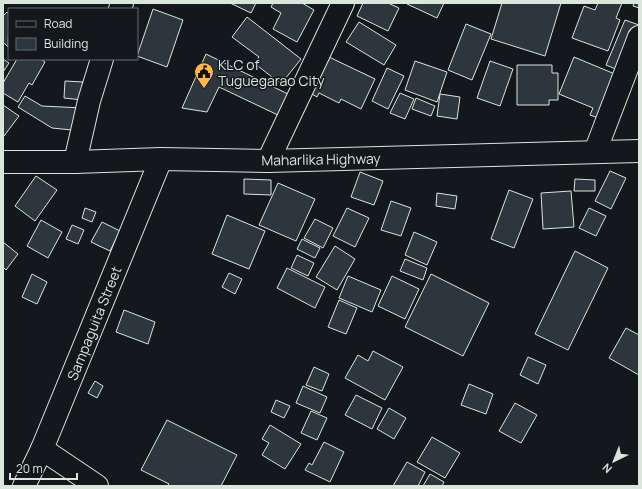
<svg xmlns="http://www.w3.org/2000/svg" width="642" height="489" viewBox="0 0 642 489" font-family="Manrope,sans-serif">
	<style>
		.building { fill: #2c363c; stroke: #d8e6dc }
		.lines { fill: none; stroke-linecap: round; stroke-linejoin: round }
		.minor-casing { stroke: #d8e6dc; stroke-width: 24 }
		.major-casing { stroke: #d8e6dc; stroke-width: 24 }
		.minor { stroke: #14181c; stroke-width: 22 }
		.major { stroke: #14181c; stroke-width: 22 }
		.labels { text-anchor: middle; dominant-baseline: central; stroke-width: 3; stroke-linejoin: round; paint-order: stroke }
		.poi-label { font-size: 14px; fill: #d8e6dc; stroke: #14181c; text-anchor: start }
		.street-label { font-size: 14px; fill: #d8e6dc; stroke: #14181c }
	</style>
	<rect width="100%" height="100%" fill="#14181c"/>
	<g class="building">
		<polygon points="230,3 256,3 251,13"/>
		<polygon points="273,3 302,3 314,10 297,42 273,29 281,13 271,7"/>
		<polygon points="363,3 388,3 399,8 388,31 357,16"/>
		<polygon points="408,3 444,3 437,18 407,4"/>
		<polygon points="502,3 561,3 545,56 491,39"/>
		<polygon points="598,3 622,3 616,18 620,20 608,51 572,38 584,6 595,10"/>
		<polygon points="634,3 639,3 639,8 633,6"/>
		<polygon points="153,9 183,20 167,67 137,56"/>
		<polygon points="7,12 9,14 8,47 3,42 3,16"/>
		<polygon points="247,17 301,59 281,84 254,63 259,57 232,37"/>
		<polygon points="625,20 639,25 639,30 621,71 606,65"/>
		<polygon points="359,22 396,45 384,65 346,42"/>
		<polygon points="466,24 491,34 472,80 448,70"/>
		<polygon points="206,54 290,95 280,116 219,87 207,112 182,108"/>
		<polygon points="329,57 375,79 361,109 341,99 339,103 319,93 317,97 312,94"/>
		<polygon points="574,57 622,77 604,120 590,115 593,108 559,94"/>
		<polygon points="3,59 9,63 3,72"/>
		<polygon points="17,59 41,59 45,62 32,85 29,83 18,102 3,93 3,83"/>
		<polygon points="415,61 447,72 437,102 405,90"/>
		<polygon points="490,61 513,69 500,106 477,98"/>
		<polygon points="517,65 552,65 552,73 558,73 558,100 549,100 549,105 517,105"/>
		<polygon points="387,68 404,76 388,109 372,101"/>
		<polygon points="65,81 83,82 82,100 64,98"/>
		<polygon points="400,93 414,99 405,119 390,113"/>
		<polygon points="440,94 460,97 457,119 437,116"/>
		<polygon points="25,96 42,106 83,108 82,131 52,128 18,107"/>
		<polygon points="416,98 435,106 431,116 412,109"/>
		<polygon points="3,105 19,116 4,136 3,135"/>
		<polygon points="610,171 626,178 611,209 595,201"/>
		<polygon points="360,172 383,181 374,205 351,197"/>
		<polygon points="36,176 57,190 35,221 15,206"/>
		<polygon points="244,179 271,180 271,195 244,194"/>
		<polygon points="575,179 595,180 595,191 574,191"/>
		<polygon points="278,183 315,199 296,241 259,225"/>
		<polygon points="509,190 533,199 514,248 491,239"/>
		<polygon points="571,191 574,227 543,229 541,193"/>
		<polygon points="437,193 457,196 455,209 436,206"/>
		<polygon points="391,201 411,208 401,236 381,230"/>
		<polygon points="85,208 96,212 92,222 82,218"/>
		<polygon points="347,208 369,218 355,247 333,236"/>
		<polygon points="589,208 606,216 596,236 579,228"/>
		<polygon points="227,215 265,231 249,269 212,254"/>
		<polygon points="315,219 333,228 323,248 304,238"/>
		<polygon points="41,220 62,232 48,258 27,246"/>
		<polygon points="102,222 120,231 110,251 91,242"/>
		<polygon points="72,225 84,230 78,244 66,239"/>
		<polygon points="414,232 437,242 427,265 405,255"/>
		<polygon points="302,239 320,248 315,258 297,249"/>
		<polygon points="3,242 18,254 6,270 3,267"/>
		<polygon points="335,246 355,259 337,290 316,277"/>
		<polygon points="575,251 608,268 568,350 535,334"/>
		<polygon points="297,255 314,263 308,276 291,268"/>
		<polygon points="405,259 427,268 423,280 400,271"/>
		<polygon points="287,268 325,287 315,308 277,288"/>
		<polygon points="229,273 242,279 235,294 222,287"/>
		<polygon points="32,274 47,282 37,304 22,297"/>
		<polygon points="431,274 489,303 463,356 405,327"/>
		<polygon points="348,276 381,290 372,312 339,298"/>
		<polygon points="392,276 419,289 405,319 378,306"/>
		<polygon points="339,300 357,308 346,334 328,327"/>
		<polygon points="124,310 155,322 148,344 116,332"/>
		<polygon points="626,328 639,335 639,375 609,358"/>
		<polygon points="373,351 403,367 385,400 345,378 358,355 368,361"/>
		<polygon points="528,357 546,365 538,384 520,375"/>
		<polygon points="314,367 329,374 322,391 306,385"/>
		<polygon points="95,381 103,386 97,398 88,393"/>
		<polygon points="469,384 493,394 486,414 461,405"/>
		<polygon points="303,386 327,397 320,413 296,403"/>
		<polygon points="356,395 382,408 372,429 345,415"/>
		<polygon points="276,400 290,406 284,418 271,412"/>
		<polygon points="515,403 537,415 521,443 499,431"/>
		<polygon points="389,408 406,418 394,439 377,429"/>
		<polygon points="311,411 327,418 317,440 301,433"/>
		<polygon points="167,420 237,455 221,486 167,486 169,484 141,470"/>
		<polygon points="270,425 301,444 285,469 262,455 269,443 262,439"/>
		<polygon points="432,437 460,453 445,478 417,462"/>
		<polygon points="324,442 344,452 330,482 305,470 309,463 312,465"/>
		<polygon points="407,462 425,472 418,486 393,486"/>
		<polygon points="430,474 444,482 442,486 423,486"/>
	</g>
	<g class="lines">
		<defs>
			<g id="minor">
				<polyline points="120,9 122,3"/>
				<polyline points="595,152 639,37"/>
				<polyline points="268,161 343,3"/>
				<polyline points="75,162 89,101 102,59"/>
				<polyline points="42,449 97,486"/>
				<polyline points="24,486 42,449 161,159"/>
			</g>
			<polyline id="major" points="3,162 75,162 161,159 268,161 639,151"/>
		</defs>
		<use href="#minor" class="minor-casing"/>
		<use href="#major" class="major-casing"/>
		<use href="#minor" class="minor"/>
		<use href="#major" class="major"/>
	</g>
	<defs>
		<symbol id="civic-pin" viewBox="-11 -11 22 30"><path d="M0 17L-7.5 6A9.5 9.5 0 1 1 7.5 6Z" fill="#ffb74d" stroke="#14181c"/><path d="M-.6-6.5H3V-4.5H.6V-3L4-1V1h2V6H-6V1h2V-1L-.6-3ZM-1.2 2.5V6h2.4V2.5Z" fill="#111"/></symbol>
	</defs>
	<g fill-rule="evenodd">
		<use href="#civic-pin" x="193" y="61" width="22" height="30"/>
	</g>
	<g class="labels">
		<g class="poi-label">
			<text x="218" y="64">KLC of<tspan x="218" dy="16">Tuguegarao City</tspan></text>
		</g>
		<g class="street-label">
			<text transform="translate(321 159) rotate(-1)">Maharlika Highway</text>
			<text transform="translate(94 323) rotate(-68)">Sampaguita Street</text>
		</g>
	</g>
	<rect width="642" height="489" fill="none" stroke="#d8e6dc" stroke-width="8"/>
	<rect x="8" y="8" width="130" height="52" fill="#14181c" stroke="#626a69"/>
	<rect x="16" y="21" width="20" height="6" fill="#14181c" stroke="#626a69"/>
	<text x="44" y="28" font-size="12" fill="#d8e6dc">Road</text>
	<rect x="16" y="38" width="20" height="12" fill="#2c363c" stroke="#626a69"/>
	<text x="44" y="48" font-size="12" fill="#d8e6dc">Building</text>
	<g transform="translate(614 461) rotate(223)" stroke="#14181c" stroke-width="3" paint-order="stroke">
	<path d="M0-3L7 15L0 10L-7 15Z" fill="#d8e6dc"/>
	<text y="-6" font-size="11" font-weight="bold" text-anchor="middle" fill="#d8e6dc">N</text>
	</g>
	<path d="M10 473v6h67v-6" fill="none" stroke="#d8e6dc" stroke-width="2"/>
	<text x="16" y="473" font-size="12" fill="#d8e6dc" stroke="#14181c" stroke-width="3" paint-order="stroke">20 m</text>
</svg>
